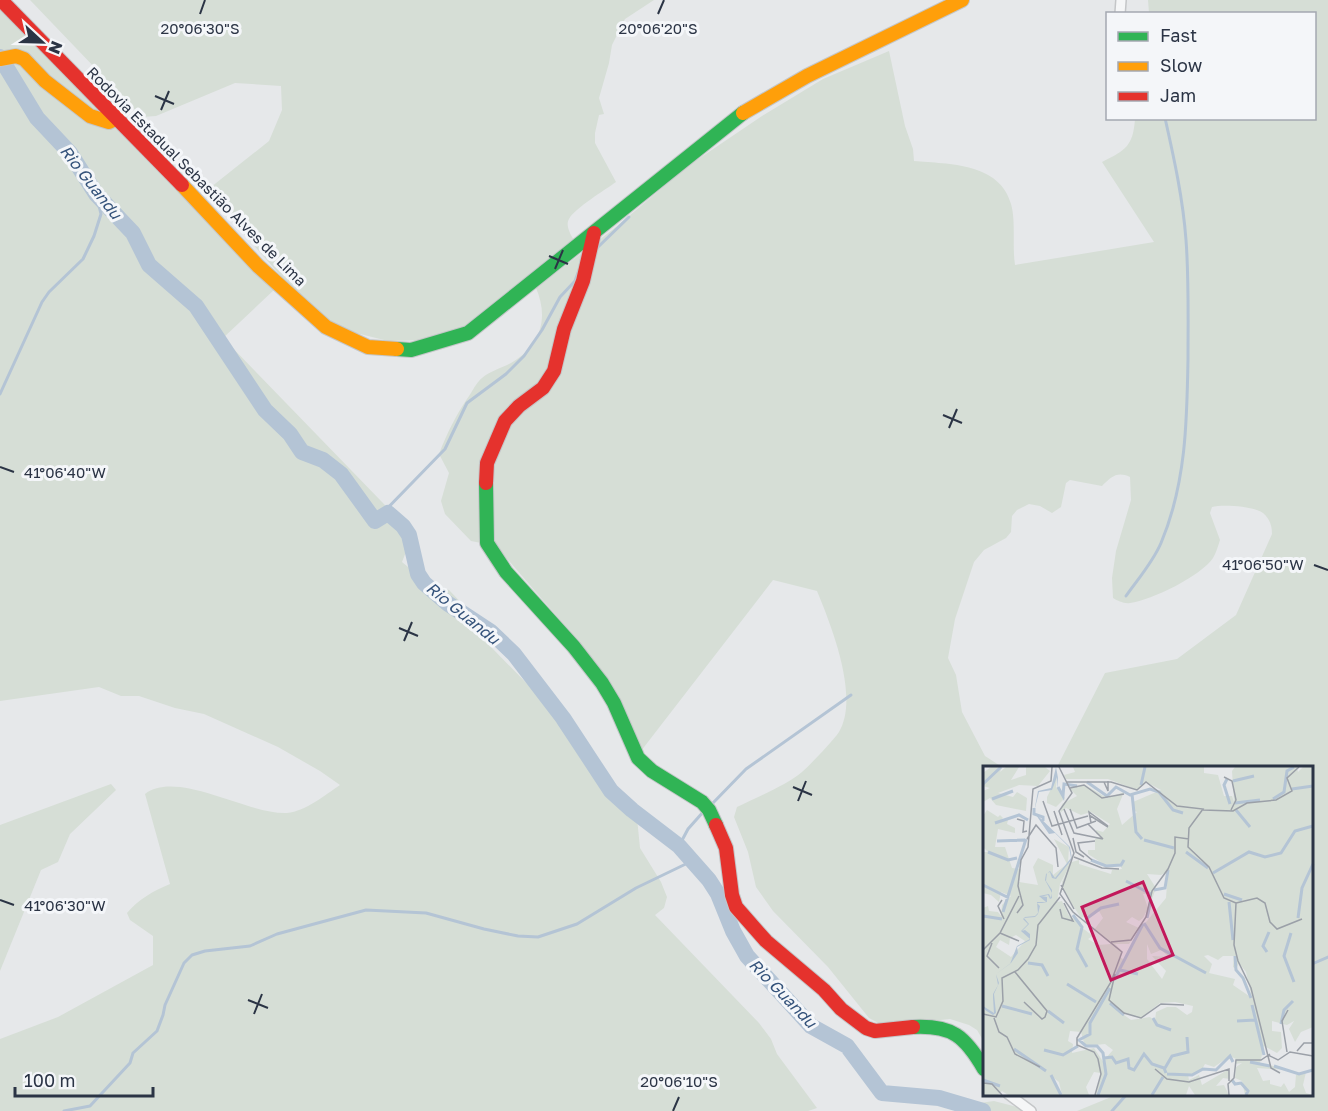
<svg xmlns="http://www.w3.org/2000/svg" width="1328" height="1111" viewBox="0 0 1328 1111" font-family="'Golos Text',sans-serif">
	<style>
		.green { fill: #d6ded6 }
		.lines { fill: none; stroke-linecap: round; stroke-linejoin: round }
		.stream { stroke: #b4c4d5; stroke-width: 3 }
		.river { stroke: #b4c4d5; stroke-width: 16 }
		.street-casing { stroke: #c4c6c8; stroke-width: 12 }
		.fast-casing { stroke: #c4c6c8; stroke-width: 16 }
		.slow-casing { stroke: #c4c6c8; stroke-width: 16 }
		.jam-casing { stroke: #c4c6c8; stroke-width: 16 }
		.street { stroke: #f5f6f7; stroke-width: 9 }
		.fast { stroke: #30b455; stroke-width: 14 }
		.slow { stroke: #ff9f0a; stroke-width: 14 }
		.jam { stroke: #e5322d; stroke-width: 14 }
		.ticks { fill: none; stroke: #2b3445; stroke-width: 2 }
		.labels { text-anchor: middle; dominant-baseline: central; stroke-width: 6; stroke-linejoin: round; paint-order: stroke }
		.street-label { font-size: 15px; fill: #2b3445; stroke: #f4f6f9 }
		.water-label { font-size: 16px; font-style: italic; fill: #34527a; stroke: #f4f6f9 }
		.inset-river { fill: none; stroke: #b4c4d5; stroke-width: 3 }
		.inset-road { fill: none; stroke: #9ba0a8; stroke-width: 1.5 }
		.view { fill: #c2185b; fill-opacity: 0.15; stroke: #c2185b; stroke-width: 3 }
		.inset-edge { fill: none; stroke: #2b3445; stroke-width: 3 }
		.ticks-label { font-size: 15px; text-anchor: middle; fill: #2b3445; stroke: #f4f6f9; stroke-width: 6; stroke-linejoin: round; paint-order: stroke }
	</style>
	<rect width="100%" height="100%" fill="#e6e8ea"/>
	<g class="green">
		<path d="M0,0L275,289L223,338L413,534L402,562L425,581L449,590L470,612L491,647L541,698L568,729L595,775L637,818L640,848L661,882L667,897L664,908L655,915L759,1023L771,1039L777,1054L817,1108L808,1111H0V1039L58,1017L153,965V936L130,920L127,913C139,899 153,891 170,884L145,794C177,769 248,815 287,813C306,811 325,795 340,785L320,771L278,747L204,714L175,708L139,696H121L99,687L0,701Z"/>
		<path d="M30,0H654L625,19L612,45L609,63L599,98L604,114L599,115L595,133V143L616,182C605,190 575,208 569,219C565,226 571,235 575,242L468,326L423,340L388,341L352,332L330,321L295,292L206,191L269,141L282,110L281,86L235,83L156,116L142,117Z"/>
		<path d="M1148,0H1328V1111H1077L1116,1095L1312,1094V768L1057,767L1105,673L1177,659L1236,615L1272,534C1272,526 1270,519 1263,513C1254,506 1222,504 1212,507L1210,513L1220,540C1218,546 1216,553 1213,558C1201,576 1152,600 1130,603C1124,604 1118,601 1113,598L1112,578L1116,551L1131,500L1130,477C1117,471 1111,477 1102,486L1070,480L1066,483L1061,507L1052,513L1040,506L1029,504L1017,510L1012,516L1011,532L1006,538L984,550L974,562L955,619L948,658L956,675L962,712L985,756L1002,767L984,768V1042L977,1030L969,1025L950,1019L884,1026L869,1018L828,967L773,911L756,887L748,852L734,817L737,807C755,798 787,785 802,772C811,764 832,742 839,732C860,697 831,625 817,591L773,580L641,751L617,695L573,635L496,546L471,541L445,514L441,501L449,473L439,454C448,431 457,413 471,393C474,388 478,381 482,378C490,371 502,368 511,363C541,346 549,318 536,288L616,227L688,166L762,116L823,79L889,51L905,126L913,149L914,161C949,164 1000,163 1011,204C1016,221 1012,246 1015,265L1154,242L1102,162C1126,150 1133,146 1135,119L1314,118V14L1149,13Z"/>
		<polygon points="111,784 116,790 70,834 58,862 41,870 0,971 0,825"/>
		<polygon points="994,1101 1033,1111 973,1111 966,1105"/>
	</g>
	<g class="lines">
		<g class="stream">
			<polyline points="597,248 629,217"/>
			<polyline points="0,394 42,302 49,292 83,259 94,236 101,214 96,194"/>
			<polyline points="375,521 445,449 467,403 506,374 524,356 542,330 560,297 575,281 579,270"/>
			<path d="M1126,596C1138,579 1153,562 1161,543C1186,484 1187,421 1188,359C1188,319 1189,279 1186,240C1183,199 1174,158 1165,118"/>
			<polyline points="711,805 746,769 851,695"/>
			<polyline points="679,846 688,829 704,811"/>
			<polyline points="1312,964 1328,957"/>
			<polyline points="64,1111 90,1106 130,1063 133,1053 157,1031 163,1015 165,1005 184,963 192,955 205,951 250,946 277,934 366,910 426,913 484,929 518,936 538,937 577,924 636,888 692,861"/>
			<polyline points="1112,1111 1127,1094"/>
		</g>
		<polyline class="river" points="0,57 37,118 70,153 96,194 133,233 149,265 196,306 265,410 290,434 302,452 323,460 341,474 375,521 388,513 403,526 409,535 418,574 424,583 447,603 491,632 514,654 563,718 611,791 632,810 679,846 709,880 718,894 733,931 747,956 811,1026 847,1046 882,1093 939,1098 983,1111"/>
		<defs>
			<g id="street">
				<polyline points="1120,14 1121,0"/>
				<polyline points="1008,1094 1031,1111"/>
			</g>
			<g id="fast">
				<polyline points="397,349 411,350 468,333 743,113"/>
				<polyline points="486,483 487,543 506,572 574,647 602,683 614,703 638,758 652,771 702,802 709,810 716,825"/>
				<path d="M913,1027C952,1025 965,1036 984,1069"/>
			</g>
			<g id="slow">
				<polyline points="0,59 16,56 24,59 45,81 90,116 109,122 117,118"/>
				<polyline points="743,113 807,76 962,0"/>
				<polyline points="182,185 258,266 326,327 368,347 397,349"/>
			</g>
			<g id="jam">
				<polyline points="1,0 182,185"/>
				<polyline points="486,483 487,463 505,421 519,406 543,388 554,371 564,329 583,281 594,233"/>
				<polyline points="716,825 726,848 732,895 736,907 766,941 824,990 841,1009 866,1028 875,1031 913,1027"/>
			</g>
		</defs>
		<use href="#street" class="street-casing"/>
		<use href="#fast" class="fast-casing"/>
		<use href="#slow" class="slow-casing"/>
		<use href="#jam" class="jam-casing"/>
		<use href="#street" class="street"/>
		<use href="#fast" class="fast"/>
		<use href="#slow" class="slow"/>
		<use href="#jam" class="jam"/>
	</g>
	<path class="ticks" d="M200,14L205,0M658,14L664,0M155,96L174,104M161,110L169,91M549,256L568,264M555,269L563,250M943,415L962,423M949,428L957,409M0,467L14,472M1314,565L1328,570M399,628L418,636M404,641L412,622M793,787L812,795M798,801L806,781M0,900L14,905M248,1000L268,1008M254,1014L262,994M673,1111L679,1097"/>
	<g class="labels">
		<g class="street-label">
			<text transform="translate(197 176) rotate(45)">Rodovia Estadual Sebastião Alves de Lima</text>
		</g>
		<g class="water-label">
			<text transform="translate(91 182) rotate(52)">Rio Guandu</text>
			<text transform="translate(463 613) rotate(39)">Rio Guandu</text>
			<text transform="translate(783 993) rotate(46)">Rio Guandu</text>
		</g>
	</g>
	<g transform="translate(983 766)">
		<rect width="330" height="330" fill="#e6e8ea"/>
		<path d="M8,1H19L17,6L23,1H36L28,14L43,9V1H62L67,5L55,20L36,19L15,27L30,31L34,26L44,32L43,45L13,39L7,32L0,36V25L7,22L0,20V7ZM90,1H221V7L235,9L241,30H249L251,36L249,5L252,1H314L315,6L320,1H330V261L318,266L312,276L306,263L311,255L304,259L289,255V265L298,266L299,282L294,287L281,280L277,297L307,304L274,302L280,315L287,314V318L298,321L301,317L306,326L312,321L313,309L323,306L320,319L323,327L330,329H262L259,315L252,312L253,301L259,297L252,298L253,293L247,290L231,301L222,298L218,305L205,309L206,314L216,309L219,319L246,303L247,313L240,312L233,320L241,319L246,329H212L206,320L203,329H113L118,309L117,302L118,307L111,306L103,321L106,329H79L76,316L67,309L78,329H25L19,325L15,329H0V244L6,245L0,240V142L5,140L6,145L15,146L18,150L19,139L28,130L18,126L16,136L8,129L0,127V86H5L0,81V50L4,44L15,51L17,49L20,52L17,55L25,54L24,58L32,62V67L15,63L12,81H22L29,102L38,103L36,116L55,119L50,101L55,92L70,99V109L84,98L71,73L86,81L85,97L96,94V98L128,108L129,104L139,103L136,98L122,99L105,88V84H112V73L119,70L113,68V64L120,66L127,58L108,46L98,49L83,42L77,47L79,38L94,30L86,22L102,19L124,32L141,26L134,43L139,59L154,46L149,44L150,36L178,24L163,16L154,24L125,13H83L81,9L92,6ZM87,99L79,116L80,124L98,152L116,145L120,152L111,164L128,178L115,179L105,173L110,170L98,161V156L86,150L79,135L74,136L77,118ZM185,105L183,132L159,161L142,194L138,192V184L132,178H146L156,162L143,156L149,151L156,155L160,152L165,142L160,128H164L168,136L173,122L164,108L178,109ZM33,169L42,175L28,191L13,181L17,174L26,179L27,172ZM164,178L168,188L178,184L186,191L169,190L183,205L179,213L164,193ZM225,189L235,194L240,190H251L250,201L253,203L256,197L263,206L269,232L250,219L252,213L226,207L229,198L221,190ZM192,236L210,240L209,246L204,249L193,241H184L173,246L172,255L167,251L148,254L137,246L158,252L177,237ZM87,265L98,266L102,280L122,278L130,284L122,293L123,300L111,282L89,287L90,278L85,275ZM74,11L73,21L82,32L73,41L64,37V31Z" fill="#d6ded6" fill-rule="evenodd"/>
		<path d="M73,1L75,12V24L74,11L69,24L56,26L51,46L87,81L89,93L73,113L69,112L67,106L64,107L63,115L69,124V132L67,133L65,129L61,130H58L64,131V136L59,137H54L57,140L55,148L52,151L41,152L46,158L39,165L42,164L47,168V174L34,181L35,187L28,197L13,208L16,217L11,228L13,247L10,249L2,244L0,240L11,247L10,232V228L15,219L13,208L27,198L34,180L47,173L38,165L45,158L40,153L42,151L52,150L55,147L54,136H63L56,130L66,128L68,132L69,127L62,114L63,108L67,105L72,112L88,92L86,81L72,67L66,68L51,46L55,25L68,22Z" fill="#b4c4d5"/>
		<path class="inset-river" d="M244,13L241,19L247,38M250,15L271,10M104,16L124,30L133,21L147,29L167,23L176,26L190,44L200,47M0,18L18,1M158,19L162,1M75,21L80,30L81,18L94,20M309,23L330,20M149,28L153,66L159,73M9,33L30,25M290,33L301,26L304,5L311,1M252,37L277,34M51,42V48L60,51V55M253,44L267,61M12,57L36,49L45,54M161,74L191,82M14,75L42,74M5,86L25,94L34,92M203,86L225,102M108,94L123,100L138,99L141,94M230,107L266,86L282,91L298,87L312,65L330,60M143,115L168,128M0,119L26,132M171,124L182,122L185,104M241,128L259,134M246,136L250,174M20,146L43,73M90,149L99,161L94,183L104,201M0,150L19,153M164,152L168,134M315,152L319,122L330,98M103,153L118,142L136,138M161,157L177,182L223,207M308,167L301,190L311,216M284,186L280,180L286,166M252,190L253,204L260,212L268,232M45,197L59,199L65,210M137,204L155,208M131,214L160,158M84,218L113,236M127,237L141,249M269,239L281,289M19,240L49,248M65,245L81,257M170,252L174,259L188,264M254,255L272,254M298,258L301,244L310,235M31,283L63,305M61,284L80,289L95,280M121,292L129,291L133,297L145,293L146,302L151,304L161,288L169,298L181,302L183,307M267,296L287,300M291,300L316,308L330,304M182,302L189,290L205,286L204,271M184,308L209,309L220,303L233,304L247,290L250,296M68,309L78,329M0,314L17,320M249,314L252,318L258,317L265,325L263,329M115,329L123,308L120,287L114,280H103L96,274L107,268V257L127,222M169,329L180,311"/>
		<path class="inset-road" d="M76,1L89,27L76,45L91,87L77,128L90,146L139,186L128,216L94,272V279L111,286L115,293L118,308L112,329M241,11L249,15L253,34L248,44M84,16H128L154,24L163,16L194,40L220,43L206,62L205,81L226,101L241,132L253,137L251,179L255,195L268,222L288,302L297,307M121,16L125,25V15M87,22L101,19L119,32L141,28M60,35L69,60L105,50M81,43L91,67L120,73M87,43L94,62L113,55M220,44L250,45L264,37L293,34L309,25L304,12L316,1M71,45L79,69M106,49L125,61M34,53L41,55L40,66L44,65M108,57L106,46L125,60M105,58L120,73M90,72L93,86L101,91M44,73L53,59L73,82L75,101M91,91L119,102L136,103M109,94L97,84L95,77L112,75M78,119L91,143M19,134L15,140L21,153M253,137L274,132L282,137L287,156L294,163L319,153M77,143L79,152L90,155L81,137M34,147L40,139L35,120L38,94L45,81L50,23L68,15L69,1M17,167L36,175M128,176L148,174L163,151L169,125L185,103L192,87V71L206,73M9,177L4,190L16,202M0,184L17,167L36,130M32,206L64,245L62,251L59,253L41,236M132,208L126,234L141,247L158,252L178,238L201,239M0,248L13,251L20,235L19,212L35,204L45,193L53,179L55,159L77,131M11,252L16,266L24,271L32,288L57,301M314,285L321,277H330M304,286L299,255L305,244M285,289L295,294L307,286L330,290M172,303L184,313L206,316L246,303V315M0,317L9,318L19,329M246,329L245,318L251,312L253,294H278L287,288"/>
		<path class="view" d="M160,116L190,189L128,214L99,141Z"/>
		<rect width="330" height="330" class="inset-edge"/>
	</g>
	<g class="ticks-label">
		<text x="200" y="34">20°06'30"S</text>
		<text x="658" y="34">20°06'20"S</text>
		<text x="65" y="478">41°06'40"W</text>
		<text x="1263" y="570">41°06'50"W</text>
		<text x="65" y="911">41°06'30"W</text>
		<text x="679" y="1087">20°06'10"S</text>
	</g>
	<rect x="1106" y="12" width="210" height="108" fill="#f4f6f9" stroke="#a4a8b1" stroke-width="1.5"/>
	<rect x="1118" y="32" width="30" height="9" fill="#30b455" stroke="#a4a8b1" stroke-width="1.5"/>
	<text x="1160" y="42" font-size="18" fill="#2b3445">Fast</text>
	<rect x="1118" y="62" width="30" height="9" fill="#ff9f0a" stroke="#a4a8b1" stroke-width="1.5"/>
	<text x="1160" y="72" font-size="18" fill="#2b3445">Slow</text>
	<rect x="1118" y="92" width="30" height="9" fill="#e5322d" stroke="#a4a8b1" stroke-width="1.5"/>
	<text x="1160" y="102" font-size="18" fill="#2b3445">Jam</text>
	<g transform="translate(42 42) rotate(112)" stroke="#f4f6f9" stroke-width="4.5" paint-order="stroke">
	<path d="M0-4.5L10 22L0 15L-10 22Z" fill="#2b3445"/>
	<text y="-9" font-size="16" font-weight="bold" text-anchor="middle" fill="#2b3445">N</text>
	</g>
	<path d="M15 1087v9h138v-9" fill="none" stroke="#2b3445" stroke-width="3"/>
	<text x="24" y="1087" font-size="18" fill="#2b3445" stroke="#f4f6f9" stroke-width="4.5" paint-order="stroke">100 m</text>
</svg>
